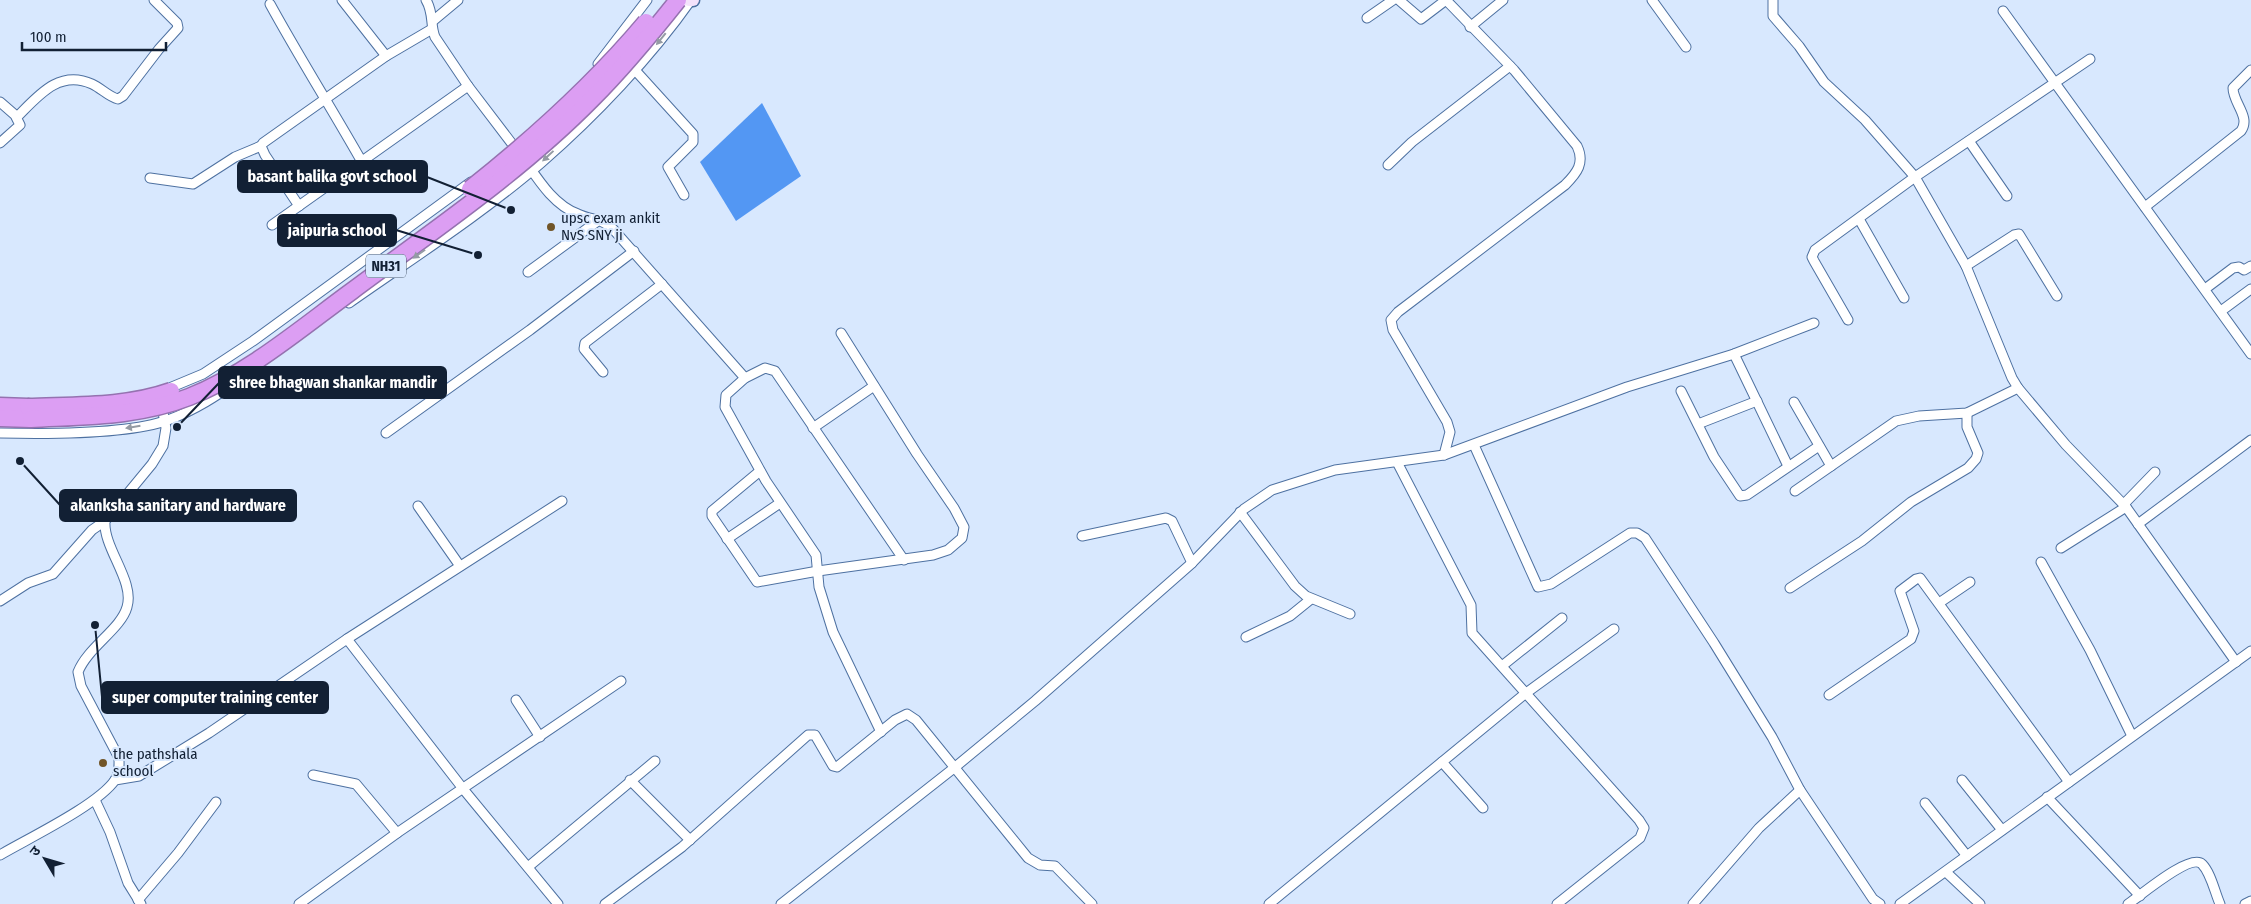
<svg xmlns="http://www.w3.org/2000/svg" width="2251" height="904" viewBox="0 0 2251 904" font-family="'Fira Sans Condensed','Noto Sans Devanagari',sans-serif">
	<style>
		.water { fill: #5397f3 }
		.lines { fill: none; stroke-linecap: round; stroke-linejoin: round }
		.street-casing { stroke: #4e71a1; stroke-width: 11 }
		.secondary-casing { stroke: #4e71a1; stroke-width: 15 }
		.highway-casing { stroke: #9572b0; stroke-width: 19 }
		.street { stroke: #fff; stroke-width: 9 }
		.secondary { stroke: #f4e2fb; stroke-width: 12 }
		.highway { stroke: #dc9ef3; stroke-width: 16 }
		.highway-bridge-casing { stroke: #9572b0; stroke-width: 19; stroke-linecap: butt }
		.highway-bridge { stroke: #dc9ef3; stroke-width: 16 }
		.oneway { fill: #949ba4 }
		.poi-dot { fill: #715528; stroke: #d8e8fe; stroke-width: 2 }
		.labels { text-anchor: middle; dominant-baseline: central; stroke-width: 4; stroke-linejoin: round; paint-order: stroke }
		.shield { fill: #d8e8fe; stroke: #4d5c71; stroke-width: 1 }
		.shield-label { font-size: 14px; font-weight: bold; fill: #122034 }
		.poi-label { font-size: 15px; fill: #122034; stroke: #d8e8fe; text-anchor: start }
		.leader { fill: none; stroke: #122034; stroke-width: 2 }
		.callout-dot { fill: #122034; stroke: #d8e8fe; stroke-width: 2 }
		.callout { fill: #122034; stroke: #122034; stroke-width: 2 }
		.callout-label { font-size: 16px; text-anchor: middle; font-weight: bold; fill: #fff }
	</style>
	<rect width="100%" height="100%" fill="#d8e8fe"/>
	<polygon class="water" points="762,103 801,176 736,221 700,162"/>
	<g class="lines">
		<defs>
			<g id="street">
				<polyline points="342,0 386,56"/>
				<path d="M426,0C434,13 430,25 435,37L468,86L519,153"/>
				<polyline points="1399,0 1421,19 1446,0"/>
				<polyline points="1652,0 1686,47"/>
				<polyline points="1773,0 1773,16 1799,46 1824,82 1865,120 1915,177 1966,266 2012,378 2018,388 2066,445 2126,507 2236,662"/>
				<path d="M270,4C299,57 332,109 362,162"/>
				<polyline points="2003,11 2251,354"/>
				<polyline points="1367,18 1393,0"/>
				<polyline points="434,20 458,0"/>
				<polyline points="1470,27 1503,0"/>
				<polyline points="598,64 647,0"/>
				<polyline points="634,69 693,134 693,142 668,167 684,195"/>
				<polyline points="0,102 15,115 20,125 0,143"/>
				<path d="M17,117C38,96 59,69 92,84C101,88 109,97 118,99L123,96L159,49L178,28L177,23L154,0"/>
				<polyline points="1969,141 2007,196"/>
				<path d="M528,165C541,184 556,206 578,214C591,220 603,219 613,229L745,378"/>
				<polyline points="1388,165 1412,142 1510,66"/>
				<polyline points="150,178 193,184 235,157 261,146"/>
				<polyline points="299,206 265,155 261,146 263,143 386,56 432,29"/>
				<path d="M2145,207L2241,131C2251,117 2233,103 2233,88L2251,70"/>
				<polyline points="1859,219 1904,298"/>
				<polyline points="272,225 468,86"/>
				<polyline points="1966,266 2014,235 2019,234 2057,296"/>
				<polyline points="528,272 599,220"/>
				<polyline points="2205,289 2233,268 2239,267 2244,270 2251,266"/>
				<path d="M349,303C413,258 482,214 542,162C594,117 651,57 691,0"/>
				<polyline points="2221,311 2251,289"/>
				<polyline points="1848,320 1814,261 1812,257 1815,250 1915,177 2090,59"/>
				<polyline points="1734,354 1788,466"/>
				<polyline points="603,372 584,349 585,343 662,284"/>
				<polyline points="167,389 203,374 253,341 471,182"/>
				<polyline points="1681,391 1714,457 1740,496 1747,495 1819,446"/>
				<polyline points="1794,402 1831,466"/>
				<polyline points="1698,424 1757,401"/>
				<polyline points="813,428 874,386"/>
				<path d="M0,433C44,434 127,435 168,420C196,410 219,394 244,377"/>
				<polyline points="386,433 530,330 634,251"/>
				<polyline points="1474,445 1538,587 1551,584 1630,533 1637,533 1645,538 1714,643 1772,737 1800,790 1873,899 1880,904"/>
				<path d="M1444,455L1450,432L1447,422L1393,330L1391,320L1398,312L1565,185C1577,173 1585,163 1577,146L1514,70L1446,0"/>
				<polyline points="1397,462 1471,605 1472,633 1639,820 1644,828 1640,838 1557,904"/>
				<polyline points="760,471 712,511 712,516 757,582 818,571 933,555 948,550 962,538 964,527 954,508 917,454 841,333"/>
				<polyline points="1795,491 1896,421 1919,416 1967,413 2018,388"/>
				<polyline points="2124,504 2155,472"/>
				<polyline points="418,506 460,566"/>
				<polyline points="1240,512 1295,586 1306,596 1350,614"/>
				<polyline points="2138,524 2251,440"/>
				<polyline points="1082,536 1166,518 1172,521 1192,563"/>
				<polyline points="727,539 780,503"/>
				<polyline points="2061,548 2126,507"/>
				<polyline points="2041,562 2090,650 2132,736"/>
				<polyline points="1790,588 1862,541 1911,502 1968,468 1976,459 1978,453 1967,427 1967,413"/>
				<polyline points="0,601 28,583 53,574 92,530 105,521"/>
				<polyline points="1939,603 1970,582"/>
				<polyline points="1246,637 1290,616 1311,599"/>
				<polyline points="347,639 464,790 558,904"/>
				<polyline points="1502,666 1562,618"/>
				<polyline points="1829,695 1911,639 1914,631 1900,591 1916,579 1920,578 2069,782"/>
				<polyline points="516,700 540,737"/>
				<polyline points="881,732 833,632 819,587 816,555 766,481 725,407 726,395 745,378 765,368 775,371 904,560"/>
				<polyline points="1442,762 1483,808"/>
				<polyline points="313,775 356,784 397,833"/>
				<polyline points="115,780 139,776 209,733 347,639 562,501"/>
				<polyline points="630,780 690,840"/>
				<polyline points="1962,780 2002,830"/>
				<polyline points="2047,797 2140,896"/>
				<polyline points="95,800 110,832 128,883 141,904"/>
				<polyline points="1925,803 1967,856"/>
				<path d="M0,855C29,838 98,805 115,780C120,773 119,766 119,758L81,686L78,672C88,647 121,629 127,607C135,581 103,548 105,521L152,464L163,446L166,428L161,402"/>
				<polyline points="528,867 655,761"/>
				<polyline points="1946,872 1980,904"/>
				<polyline points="138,900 178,853 216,802"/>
				<polyline points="299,904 397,833 621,681"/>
				<polyline points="605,904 682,847 808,735 815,735 833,766 837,767 895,720 907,714 916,720 1028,858 1040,865 1055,866 1092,904"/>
				<polyline points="781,904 954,768 1035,701 1192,563 1244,509 1272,490 1335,470 1444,455 1627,387 1734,354 1814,323"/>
				<polyline points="1269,904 1526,693 1614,629"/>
				<polyline points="1693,904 1759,828 1800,790"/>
				<polyline points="1900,904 2251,651"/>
				<path d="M2128,904C2140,896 2190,853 2202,864C2211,873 2215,893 2220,904"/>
				<polyline points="2245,904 2251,901"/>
			</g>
			<polyline id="secondary" points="689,0 693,0"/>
			<g id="highway">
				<polyline points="0,406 28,407"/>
				<polyline points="0,418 31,419"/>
			</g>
		</defs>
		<use href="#street" class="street-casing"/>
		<use href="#secondary" class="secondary-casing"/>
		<use href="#highway" class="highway-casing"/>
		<use href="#street" class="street"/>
		<use href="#secondary" class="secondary"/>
		<use href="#highway" class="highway"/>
		<defs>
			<g id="highway-bridge">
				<path d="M470,189C533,139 594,84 646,22"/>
				<path d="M28,407C75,405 126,407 171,391"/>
				<path d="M31,419C85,416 138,417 189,397C249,373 300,329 352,291C434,230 520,172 592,99C623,68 651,34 678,0"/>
			</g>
		</defs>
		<use href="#highway-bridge" class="highway-bridge-casing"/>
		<use href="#highway-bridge" class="highway-bridge"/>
	</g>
	<defs><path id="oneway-solid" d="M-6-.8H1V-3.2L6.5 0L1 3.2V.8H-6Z" transform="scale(1.25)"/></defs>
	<g class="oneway">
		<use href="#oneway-solid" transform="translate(661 39) rotate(129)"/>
		<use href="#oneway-solid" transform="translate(548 156) rotate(137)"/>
		<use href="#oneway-solid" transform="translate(419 254) rotate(145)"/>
		<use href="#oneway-solid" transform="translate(133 427) rotate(171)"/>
	</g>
	<g class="poi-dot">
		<circle cx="551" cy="227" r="5"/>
		<circle cx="103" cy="763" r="5"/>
	</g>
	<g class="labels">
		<rect class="shield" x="366" y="254.5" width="40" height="23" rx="4"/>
		<g class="shield-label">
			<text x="386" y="266">NH31</text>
		</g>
		<g class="poi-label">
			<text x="561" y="218">upsc exam ankit<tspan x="561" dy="17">NvS SNY ji</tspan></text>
			<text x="113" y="754">the pathshala<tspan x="113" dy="17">school</tspan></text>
		</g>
	</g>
	<path class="leader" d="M511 210L427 177M478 255L396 230M177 427L219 383M20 461L60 505M95 625L102 697"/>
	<g class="callout-dot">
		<circle cx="511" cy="210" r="5"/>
		<circle cx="478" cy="255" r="5"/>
		<circle cx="177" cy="427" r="5"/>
		<circle cx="20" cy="461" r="5"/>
		<circle cx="95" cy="625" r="5"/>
	</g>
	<g class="callout">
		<rect x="238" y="161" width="189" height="31" rx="5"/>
		<rect x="278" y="215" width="118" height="31" rx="5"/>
		<rect x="219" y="367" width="227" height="31" rx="5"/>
		<rect x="60" y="490" width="236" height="31" rx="5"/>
		<rect x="102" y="682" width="226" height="31" rx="5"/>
	</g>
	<g class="callout-label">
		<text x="332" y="182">basant balika govt school</text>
		<text x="337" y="236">jaipuria school</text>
		<text x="333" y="388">shree bhagwan shankar mandir</text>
		<text x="178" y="511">akanksha sanitary and hardware</text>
		<text x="215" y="703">super computer training center</text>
	</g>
	<g transform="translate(45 859) rotate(308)" stroke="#d8e8fe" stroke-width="4" paint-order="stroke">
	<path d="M0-4L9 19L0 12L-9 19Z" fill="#122034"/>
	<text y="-8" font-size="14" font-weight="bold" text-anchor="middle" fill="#122034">उ</text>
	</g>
	<path d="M22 42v8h144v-8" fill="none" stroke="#122034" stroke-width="2.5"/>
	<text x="30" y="42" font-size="15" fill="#122034" stroke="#d8e8fe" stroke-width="4" paint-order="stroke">100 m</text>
</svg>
